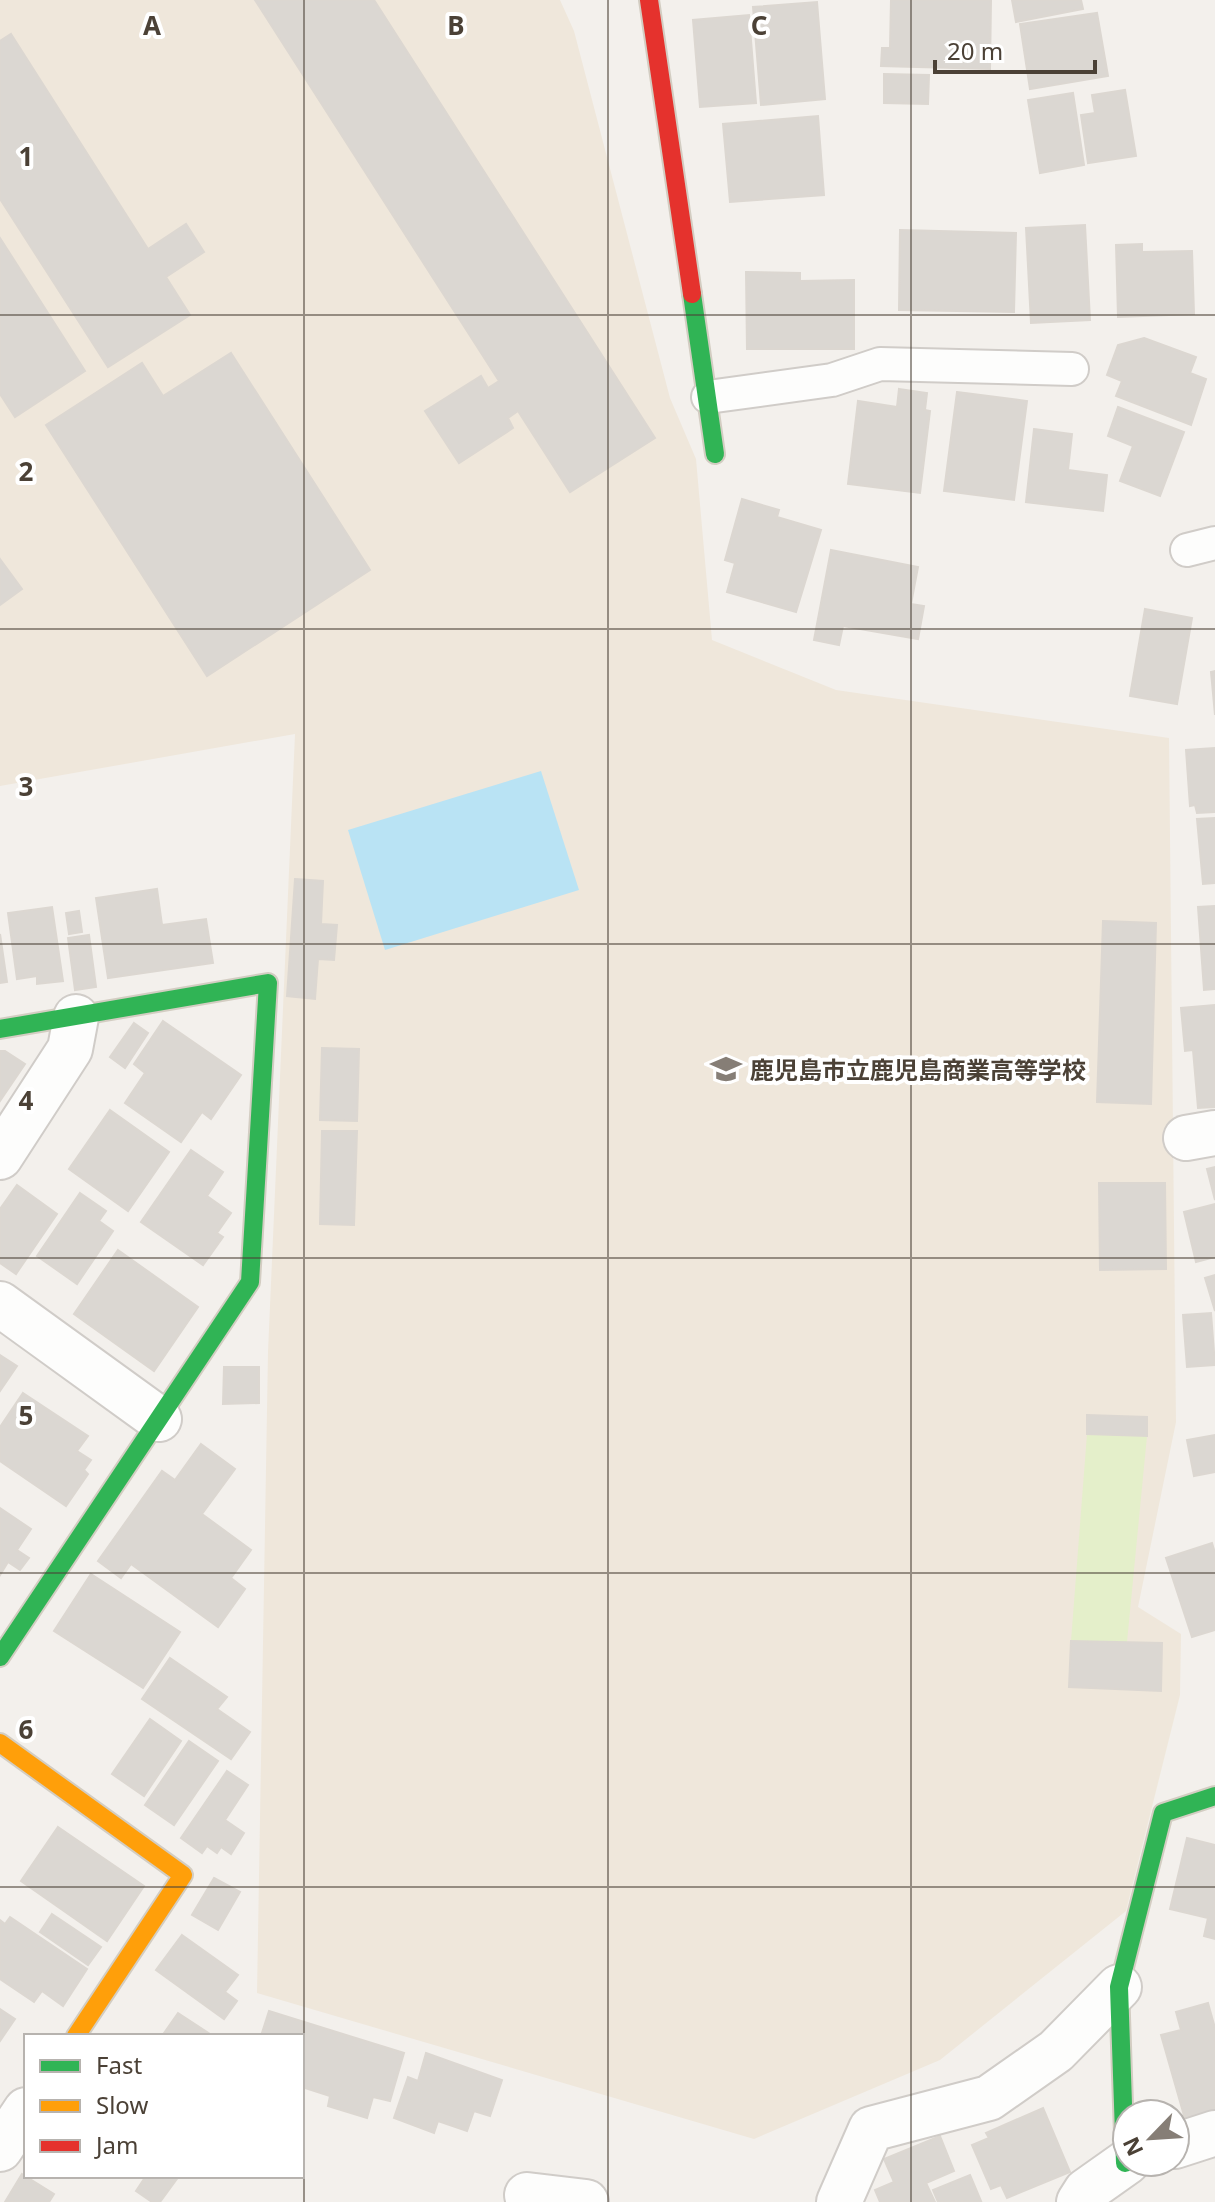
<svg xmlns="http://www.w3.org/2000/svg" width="1215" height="2202" viewBox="0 0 1215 2202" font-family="'Noto Sans','Noto Sans JP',sans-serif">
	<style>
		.education { fill: #efe7db }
		.green { fill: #e4efca }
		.water { fill: #b9e3f4 }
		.building { fill: #dbd7d2; stroke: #dcd7d1; stroke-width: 2 }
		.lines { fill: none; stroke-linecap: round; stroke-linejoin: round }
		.lane-casing { stroke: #d0ccc8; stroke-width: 36 }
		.street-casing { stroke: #d0ccc8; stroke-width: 48 }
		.fast-casing { stroke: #d3cdc2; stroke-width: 22 }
		.slow-casing { stroke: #d3cdc2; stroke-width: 22 }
		.jam-casing { stroke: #d3cdc2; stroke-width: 22 }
		.lane { stroke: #fdfdfc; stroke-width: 32 }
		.street { stroke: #fdfdfc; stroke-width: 44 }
		.fast { stroke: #30b455; stroke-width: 18 }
		.slow { stroke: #ff9f0a; stroke-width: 18 }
		.jam { stroke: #e5322d; stroke-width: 18 }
		.grid { fill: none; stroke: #4b4136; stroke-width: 2; stroke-opacity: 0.55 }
		.labels { text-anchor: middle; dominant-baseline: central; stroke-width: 8; stroke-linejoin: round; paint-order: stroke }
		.poi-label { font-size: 24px; font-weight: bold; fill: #4b4136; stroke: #fff; text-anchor: start }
		.grid-label { font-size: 26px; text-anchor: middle; font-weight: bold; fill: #4b4136; stroke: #fff; stroke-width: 8; stroke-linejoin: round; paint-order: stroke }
	</style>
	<rect width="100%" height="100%" fill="#f3f0ec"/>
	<polygon class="education" points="0,0 560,0 574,31 670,398 696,459 712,640 836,690 1169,738 1176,1422 1138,1607 1181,1634 1180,1695 1126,1911 940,2060 754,2139 257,1993 268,1352 295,734 0,786"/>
	<polygon class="green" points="1087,1434 1147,1436 1127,1642 1071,1641"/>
	<polygon class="water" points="541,771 579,890 385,950 348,830"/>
	<g class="building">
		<polygon points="255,0 374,0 655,438 570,492 518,411 508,418 513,428 459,463 425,411 481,376 488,388 499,381"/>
		<polygon points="891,0 991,0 990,69 881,66 882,48 890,48"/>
		<polygon points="1012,0 1081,0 1083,9 1016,22"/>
		<polygon points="817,2 825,99 761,105 753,7"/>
		<polygon points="1097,13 1108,76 1030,89 1020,24"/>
		<polygon points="749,15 756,103 700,107 693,20"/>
		<polygon points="11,34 148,249 186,224 204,252 166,277 190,315 108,367 0,199 0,41"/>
		<polygon points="884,74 929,75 928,104 884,103"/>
		<polygon points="1125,90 1136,156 1088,163 1081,115 1095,113 1092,95"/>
		<polygon points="1073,93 1084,165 1040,173 1028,100"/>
		<polygon points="818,116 824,195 730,202 723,124"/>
		<polygon points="1085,225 1090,320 1031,323 1026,228"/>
		<polygon points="900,230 1016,233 1014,312 899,310"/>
		<polygon points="0,238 85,371 15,417 0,394"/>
		<polygon points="1142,244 1142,252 1192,251 1194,314 1118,317 1116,245"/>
		<polygon points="746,272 800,273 800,281 854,280 854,349 747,349"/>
		<polygon points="1144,338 1196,357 1190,373 1206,379 1191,425 1116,396 1122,381 1107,375 1118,345"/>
		<polygon points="231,353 370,570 207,676 46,425 142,363 163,396"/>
		<polygon points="899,389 927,393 925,410 930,411 920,493 848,484 858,401 897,407"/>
		<polygon points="957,392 1027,401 1014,500 944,491"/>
		<polygon points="1118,407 1184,432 1160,496 1120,481 1133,446 1108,436"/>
		<polygon points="1034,429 1072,434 1068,470 1107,475 1103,511 1026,502"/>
		<polygon points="742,499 779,510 777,517 821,530 796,612 727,592 735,563 725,560"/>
		<polygon points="831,550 918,567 911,604 924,606 918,639 843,626 839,645 814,640"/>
		<polygon points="0,559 22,589 0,605"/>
		<polygon points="1145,609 1192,618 1177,704 1130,696"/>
		<polygon points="1215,671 1215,715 1211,672"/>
		<polygon points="1215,748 1215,812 1197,813 1195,805 1190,806 1186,750"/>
		<polygon points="1215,818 1215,883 1203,884 1197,819"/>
		<polygon points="295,879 323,881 321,924 337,925 334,960 318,959 315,999 287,996"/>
		<polygon points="157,889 162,925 206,919 213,963 108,978 96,898"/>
		<polygon points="1215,906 1215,989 1204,990 1198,907"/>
		<polygon points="52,907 63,981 37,984 37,976 17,979 8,913"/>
		<polygon points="79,911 82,932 69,934 66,913"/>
		<polygon points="1103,921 1156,923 1151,1104 1097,1102"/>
		<polygon points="0,934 7,982 0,983"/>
		<polygon points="89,935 96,987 75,990 68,938"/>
		<polygon points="1215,1005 1215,1107 1198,1108 1193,1050 1185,1051 1181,1008"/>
		<polygon points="163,1021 241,1075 211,1119 202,1112 181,1142 125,1103 145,1073 134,1064"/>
		<polygon points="134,1023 148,1033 125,1068 110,1057"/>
		<polygon points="322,1048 359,1049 357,1121 320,1120"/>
		<polygon points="0,1051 5,1051 25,1064 0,1101"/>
		<polygon points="110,1110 169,1152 128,1211 69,1169"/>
		<polygon points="322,1131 357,1131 354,1225 320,1224"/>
		<polygon points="191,1150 223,1172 207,1196 231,1213 217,1233 223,1237 203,1265 141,1222"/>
		<polygon points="1215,1167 1215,1200 1207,1169"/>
		<polygon points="1099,1183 1165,1183 1166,1269 1100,1270"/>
		<polygon points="17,1185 57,1214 16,1274 0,1263 0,1209"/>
		<polygon points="80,1193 106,1211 99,1221 113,1231 77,1284 37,1256"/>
		<polygon points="1215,1204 1215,1257 1196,1262 1184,1212"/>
		<polygon points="118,1250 198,1307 154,1371 74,1314"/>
		<polygon points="1215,1275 1215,1311 1205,1278"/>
		<polygon points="1211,1313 1215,1365 1187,1367 1183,1315"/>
		<polygon points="0,1355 17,1366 0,1391"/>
		<polygon points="224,1367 259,1367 259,1403 223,1404"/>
		<polygon points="23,1393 88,1436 77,1451 91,1460 84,1470 88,1474 66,1506 0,1461 0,1427"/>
		<polygon points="1087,1415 1147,1417 1147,1436 1087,1434"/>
		<polygon points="1215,1435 1215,1472 1194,1476 1187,1440"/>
		<polygon points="201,1444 235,1469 202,1514 251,1550 231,1578 245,1589 218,1627 131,1564 121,1578 98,1561 162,1471 175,1480"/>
		<polygon points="0,1508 31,1529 17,1550 29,1558 20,1570 8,1562 0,1575"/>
		<polygon points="1212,1543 1215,1553 1215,1630 1192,1637 1166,1558"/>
		<polygon points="91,1574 180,1632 143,1688 54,1631"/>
		<polygon points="1071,1641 1162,1643 1161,1691 1069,1687"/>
		<polygon points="170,1658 227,1697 217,1709 250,1732 231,1759 142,1699"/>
		<polygon points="150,1719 181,1741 144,1796 112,1774"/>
		<polygon points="189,1741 218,1761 174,1825 145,1805"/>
		<polygon points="227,1771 248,1785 225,1820 244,1833 231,1854 221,1847 217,1853 207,1846 202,1853 181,1838"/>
		<polygon points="58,1827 144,1886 107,1941 21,1881"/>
		<polygon points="1187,1838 1215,1845 1215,1939 1204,1936 1208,1918 1170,1909"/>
		<polygon points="214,1878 240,1892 218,1930 192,1915"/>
		<polygon points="52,1914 101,1947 88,1965 40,1932"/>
		<polygon points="10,1917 87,1969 63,2006 42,1991 34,2002 0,1979 0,1920 5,1924"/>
		<polygon points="182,1935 238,1975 225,1992 237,2001 224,2019 156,1970"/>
		<polygon points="1208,2003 1215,2028 1215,2110 1185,2119 1161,2035 1181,2030 1176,2012"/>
		<polygon points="0,2009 15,2019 0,2041"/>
		<polygon points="269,2011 404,2053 390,2101 373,2097 367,2118 328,2106 330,2096 302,2087 302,2036 261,2036"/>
		<polygon points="178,2013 213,2036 162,2036"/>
		<polygon points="426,2053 502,2080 490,2116 474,2111 467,2131 438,2121 434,2133 394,2118 408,2077 418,2081"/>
		<polygon points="1043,2108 1070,2172 1007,2198 1001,2185 991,2189 972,2145 989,2138 986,2133"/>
		<polygon points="940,2136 954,2171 926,2183 935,2202 880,2202 875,2190 894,2182 884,2159"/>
		<polygon points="22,2174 54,2194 49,2202 5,2202"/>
		<polygon points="970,2175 981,2201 938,2202 933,2190"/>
		<polygon points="146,2176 179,2176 160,2202 152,2202 136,2191"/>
	</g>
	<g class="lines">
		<defs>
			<g id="lane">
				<polyline points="708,397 832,380 880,364 1072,369"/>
				<polyline points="1187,550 1215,543"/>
			</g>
			<g id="street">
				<polyline points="1186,1138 1215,1133"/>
				<polyline points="0,1157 70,1049 76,1017"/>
				<polyline points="0,1304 159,1419"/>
				<polyline points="1175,2146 1215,2133"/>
				<polyline points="0,2149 26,2110"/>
				<polyline points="527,2195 586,2202"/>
				<polyline points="839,2202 871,2129 989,2098 1056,2051 1119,1987"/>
				<polyline points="1079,2202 1086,2191 1127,2162"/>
			</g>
			<g id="fast">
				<polyline points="692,294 715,454"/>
				<polyline points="0,1029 268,983 250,1282 0,1657"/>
				<polyline points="1125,2163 1119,1987 1163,1813 1215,1796"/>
			</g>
			<polyline id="slow" points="0,1743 183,1875 76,2036"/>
			<polyline id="jam" points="649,0 692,294"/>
		</defs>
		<use href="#lane" class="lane-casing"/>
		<use href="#street" class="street-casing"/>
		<use href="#fast" class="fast-casing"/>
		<use href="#slow" class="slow-casing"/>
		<use href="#jam" class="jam-casing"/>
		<use href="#lane" class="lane"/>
		<use href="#street" class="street"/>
		<use href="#fast" class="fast"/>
		<use href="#slow" class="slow"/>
		<use href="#jam" class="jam"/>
	</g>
	<path class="grid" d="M304,0V2202M608,0V2202M911,0V2202M0,315H1215M0,629H1215M0,944H1215M0,1258H1215M0,1573H1215M0,1887H1215"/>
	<defs>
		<symbol id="school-bare" viewBox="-9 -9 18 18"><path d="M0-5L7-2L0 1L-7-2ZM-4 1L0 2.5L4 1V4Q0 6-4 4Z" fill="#867e76" stroke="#fff" stroke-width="2.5" paint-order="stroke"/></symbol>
	</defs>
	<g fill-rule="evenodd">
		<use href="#school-bare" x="704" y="1047" width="44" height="44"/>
	</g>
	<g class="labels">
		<g class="poi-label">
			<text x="750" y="1069">鹿児島市立鹿児島商業高等学校</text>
		</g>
	</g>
	<g class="grid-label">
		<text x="152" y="35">A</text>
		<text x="456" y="35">B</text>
		<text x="759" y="35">C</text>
		<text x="26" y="166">1</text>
		<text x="26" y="481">2</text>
		<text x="26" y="796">3</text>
		<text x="26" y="1110">4</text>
		<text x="26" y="1425">5</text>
		<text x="26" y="1739">6</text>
	</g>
	<rect x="24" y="2034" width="280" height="144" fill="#ffffff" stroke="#b7b3af" stroke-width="2"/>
	<rect x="40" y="2060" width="40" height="12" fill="#30b455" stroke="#b7b3af" stroke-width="2"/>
	<text x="96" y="2074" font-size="24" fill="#4b4136">Fast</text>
	<rect x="40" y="2100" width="40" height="12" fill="#ff9f0a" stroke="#b7b3af" stroke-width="2"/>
	<text x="96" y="2114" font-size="24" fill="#4b4136">Slow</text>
	<rect x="40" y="2140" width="40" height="12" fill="#e5322d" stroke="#b7b3af" stroke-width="2"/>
	<text x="96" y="2154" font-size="24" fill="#4b4136">Jam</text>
	<g transform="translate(1151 2138) rotate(245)"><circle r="38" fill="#ffffff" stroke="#b7b3af" stroke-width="2"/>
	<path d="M0-6L14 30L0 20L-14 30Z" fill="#867e76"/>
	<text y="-12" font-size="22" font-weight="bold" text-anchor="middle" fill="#4b4136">N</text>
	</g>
	<path d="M935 60v12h160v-12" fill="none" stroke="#4b4136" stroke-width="4"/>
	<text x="947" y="60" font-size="24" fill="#4b4136" stroke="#ffffff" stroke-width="6" paint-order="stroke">20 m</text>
</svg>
